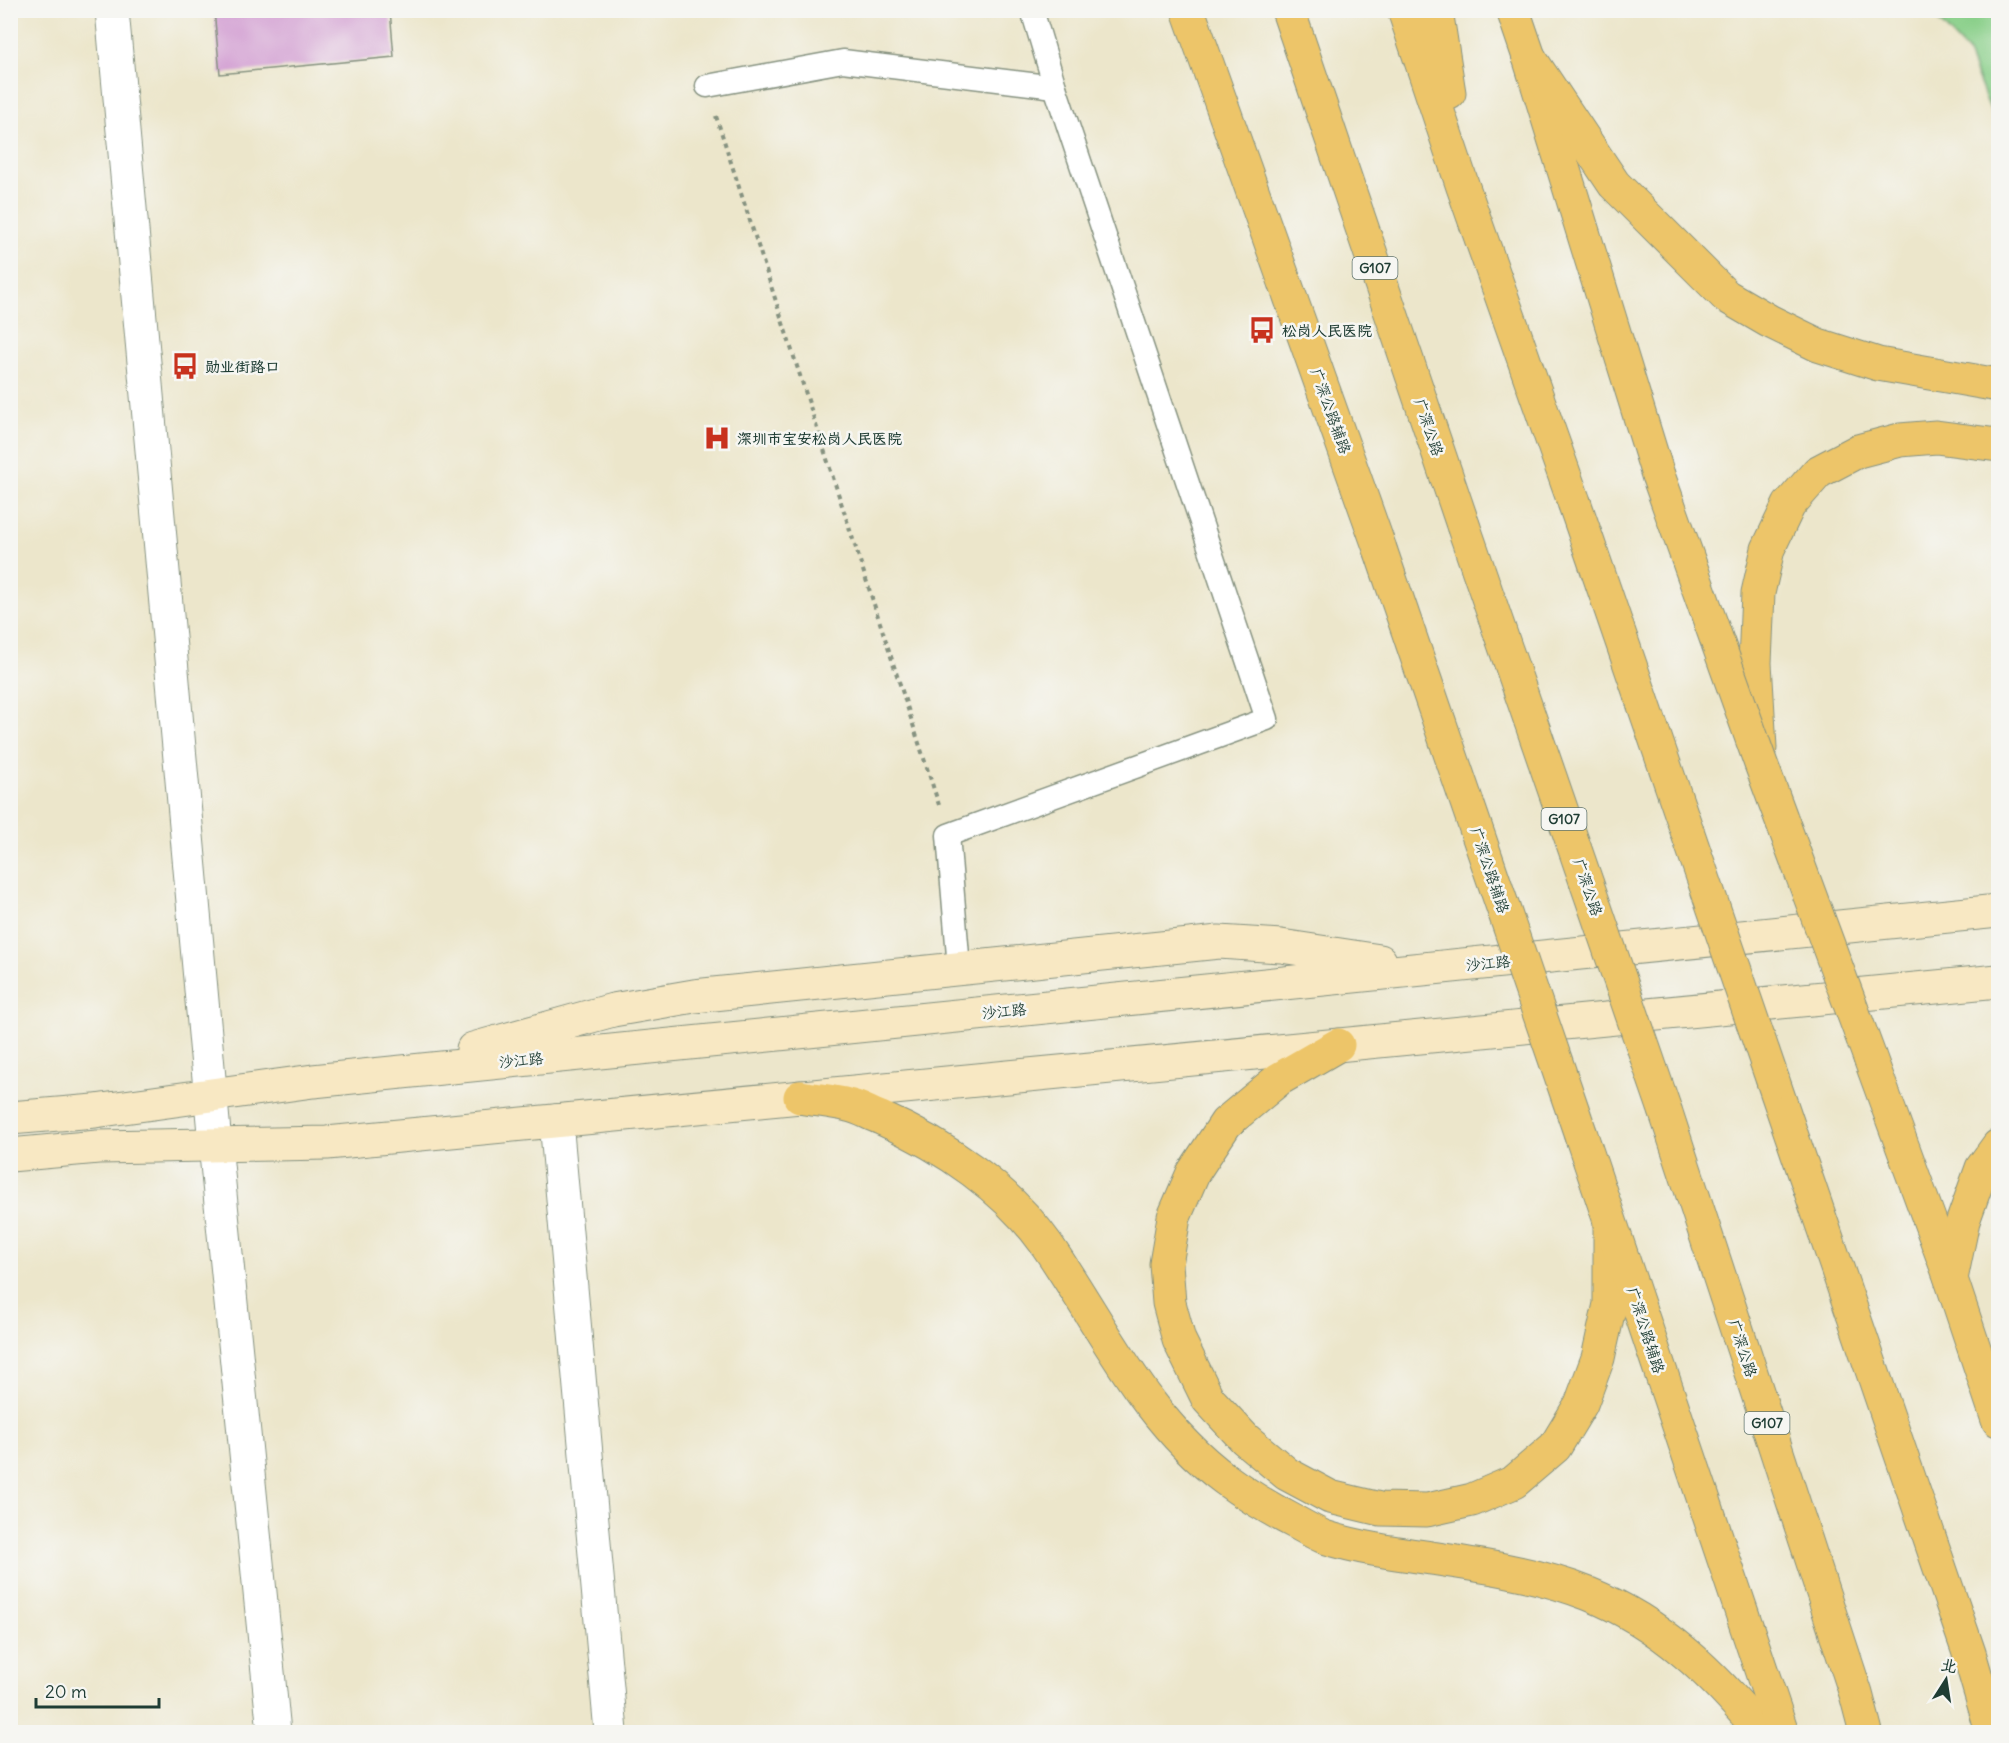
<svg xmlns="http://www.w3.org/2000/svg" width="2009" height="1743" viewBox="0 0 2009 1743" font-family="Delius,'LXGW WenKai TC',sans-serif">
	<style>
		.green { fill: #8bd08b; stroke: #558660; stroke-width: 1.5 }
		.building { fill: #d19bd1 }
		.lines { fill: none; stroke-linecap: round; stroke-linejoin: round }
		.service-casing { stroke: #869280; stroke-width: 25 }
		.minor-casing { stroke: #869280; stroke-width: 35 }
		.secondary-casing { stroke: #869280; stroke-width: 35 }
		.primary-casing { stroke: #869280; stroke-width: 35 }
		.trunk-casing { stroke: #869280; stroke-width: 35 }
		.path { stroke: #869280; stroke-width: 4; stroke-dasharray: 4.5 4.5; stroke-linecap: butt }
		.service { stroke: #fff; stroke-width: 22 }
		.minor { stroke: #fff; stroke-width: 33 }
		.secondary { stroke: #f8e8c3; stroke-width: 33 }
		.primary { stroke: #edc569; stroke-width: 33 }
		.trunk { stroke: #edc569; stroke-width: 33 }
		.primary-bridge-casing { stroke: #869280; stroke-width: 35; stroke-linecap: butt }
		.trunk-bridge-casing { stroke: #869280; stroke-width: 35; stroke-linecap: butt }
		.primary-bridge { stroke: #edc569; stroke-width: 33 }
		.trunk-bridge { stroke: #edc569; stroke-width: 33 }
		.labels { text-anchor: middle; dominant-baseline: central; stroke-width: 5; stroke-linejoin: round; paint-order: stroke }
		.shield { fill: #f6f6f2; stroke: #60746d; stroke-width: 1.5 }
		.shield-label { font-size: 14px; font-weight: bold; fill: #1f3d34 }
		.poi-label { font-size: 15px; font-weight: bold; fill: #1f3d34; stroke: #f6f6f2; text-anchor: start }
		.street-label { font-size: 15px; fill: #1f3d34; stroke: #f6f6f2 }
	</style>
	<rect width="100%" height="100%" fill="#f6f6f2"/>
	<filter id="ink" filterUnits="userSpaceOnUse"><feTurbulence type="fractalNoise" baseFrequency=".0167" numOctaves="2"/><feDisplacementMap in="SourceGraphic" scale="12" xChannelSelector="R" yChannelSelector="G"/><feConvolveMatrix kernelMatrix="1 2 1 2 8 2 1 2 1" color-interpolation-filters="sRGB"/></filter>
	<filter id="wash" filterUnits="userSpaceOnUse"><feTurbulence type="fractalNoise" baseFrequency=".008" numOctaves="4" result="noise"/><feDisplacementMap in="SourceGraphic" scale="24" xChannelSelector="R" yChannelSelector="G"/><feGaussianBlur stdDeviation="1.35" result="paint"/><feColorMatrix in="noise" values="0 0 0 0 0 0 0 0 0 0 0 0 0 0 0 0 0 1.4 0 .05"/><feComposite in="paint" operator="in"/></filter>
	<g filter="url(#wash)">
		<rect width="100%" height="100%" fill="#ece6cb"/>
		<polygon class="green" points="1929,11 1998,11 1998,129 1967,51"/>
		<g id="blocks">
			<polygon class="building" points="214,10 390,10 394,57 220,74"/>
		</g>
	</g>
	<g filter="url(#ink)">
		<use href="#blocks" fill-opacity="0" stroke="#869280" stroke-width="1.5"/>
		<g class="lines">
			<defs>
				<g id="service">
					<polyline points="707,86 843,61 1055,87 1032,10"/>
					<polyline points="959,968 948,835 1267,719 1055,87"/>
				</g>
				<g id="minor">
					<polyline points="112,10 215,1144 274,1732"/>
					<polyline points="556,1121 611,1732"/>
				</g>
				<g id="secondary">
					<polyline points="473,1049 613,1010 694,996 1219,942 1281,946 1380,961"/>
					<polyline points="10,1118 95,1111 313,1081 1998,911"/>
					<polyline points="10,1155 98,1147 327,1143 1998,981"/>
				</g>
				<g id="primary">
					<polyline points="1188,10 1380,549"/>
					<polyline points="1513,10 1529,57 1658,475"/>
					<polyline points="1529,57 1614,184 1726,296 1769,321 1818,345 1878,364 1998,385"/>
					<polyline points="1760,748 1755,663 1758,593 1768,549 1789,505 1818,472 1858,451 1900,440 1936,437 1998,445"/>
					<polyline points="1338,1045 1279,1079 1226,1123 1193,1173 1174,1217 1166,1264 1169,1303 1179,1340 1208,1399 1245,1439 1287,1474 1330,1497 1380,1509 1427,1510 1472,1500 1514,1482 1555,1447 1581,1404 1598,1358 1610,1304 1610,1224"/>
					<polyline points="1870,1058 1951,1279 1998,1420"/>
					<path d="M800,1097C816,1100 832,1101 848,1105C859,1107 870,1114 881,1118C944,1146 1007,1188 1047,1245C1103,1326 1144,1419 1225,1479C1248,1496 1272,1510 1297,1523C1306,1528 1315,1533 1324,1537C1358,1548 1395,1553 1431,1558C1484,1566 1539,1574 1589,1594C1661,1623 1714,1674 1761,1732"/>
					<polyline points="1581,1135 1782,1732"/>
					<polyline points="1951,1279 1963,1221 1982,1168 1998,1146"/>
				</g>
				<g id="trunk">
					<polyline points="1288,10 1463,525"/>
					<polyline points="1404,10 1463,187 1574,502"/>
					<polyline points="1436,10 1449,93"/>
					<polyline points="1773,1081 1969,1653 1992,1732"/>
					<polyline points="1666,1113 1856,1694 1866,1732"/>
				</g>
			</defs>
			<use href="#service" class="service-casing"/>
			<use href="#minor" class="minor-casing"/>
			<use href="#secondary" class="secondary-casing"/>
			<use href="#primary" class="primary-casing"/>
			<use href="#trunk" class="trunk-casing"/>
			<polyline class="path" points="716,116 939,805"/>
			<use href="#service" class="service"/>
			<use href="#minor" class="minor"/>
			<use href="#secondary" class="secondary"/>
			<use href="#primary" class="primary"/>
			<use href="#trunk" class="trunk"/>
			<defs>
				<g id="primary-bridge">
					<polyline points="1658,475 1761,764 1870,1058"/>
					<polyline points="1380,549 1581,1135"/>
				</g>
				<g id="trunk-bridge">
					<polyline points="1574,502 1773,1081"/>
					<polyline points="1463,525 1666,1113"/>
				</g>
			</defs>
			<use href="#primary-bridge" class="primary-bridge-casing"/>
			<use href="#trunk-bridge" class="trunk-bridge-casing"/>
			<use href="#primary-bridge" class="primary-bridge"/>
			<use href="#trunk-bridge" class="trunk-bridge"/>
		</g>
	</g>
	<defs>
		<symbol id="bus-bare" viewBox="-9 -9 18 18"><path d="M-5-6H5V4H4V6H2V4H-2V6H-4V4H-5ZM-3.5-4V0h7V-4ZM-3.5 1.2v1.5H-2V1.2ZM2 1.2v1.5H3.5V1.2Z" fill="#c8321e" stroke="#f6f6f2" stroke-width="2.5" paint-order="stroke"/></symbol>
		<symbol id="hospital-bare" viewBox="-9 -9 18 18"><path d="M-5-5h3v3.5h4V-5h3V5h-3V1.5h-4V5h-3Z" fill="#c8321e" stroke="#f6f6f2" stroke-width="2.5" paint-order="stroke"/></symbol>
	</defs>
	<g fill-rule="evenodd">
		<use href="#bus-bare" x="1243" y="311" width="38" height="38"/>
		<use href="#bus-bare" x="166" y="347" width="38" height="38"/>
		<use href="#hospital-bare" x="698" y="419" width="38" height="38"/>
	</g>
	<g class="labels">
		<g class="shield">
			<rect x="1352.5" y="257" width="45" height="22" rx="4.5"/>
			<rect x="1541.5" y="808" width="45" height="22" rx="4.5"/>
			<rect x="1744.5" y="1412" width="45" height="22" rx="4.5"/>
		</g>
		<g class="shield-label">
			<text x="1375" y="268">G107</text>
			<text x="1564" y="819">G107</text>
			<text x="1767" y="1423">G107</text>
		</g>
		<g class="poi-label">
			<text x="1282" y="330">松岗人民医院</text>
			<text x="205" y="366">勋业街路口</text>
			<text x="737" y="438">深圳市宝安松岗人民医院</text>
		</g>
		<g class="street-label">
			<text transform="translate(1331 411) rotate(70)">广深公路辅路</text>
			<text transform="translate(1429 427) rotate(71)">广深公路</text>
			<text transform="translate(1490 870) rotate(71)">广深公路辅路</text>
			<text transform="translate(1588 887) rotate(71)">广深公路</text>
			<text transform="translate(1488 963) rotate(-6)">沙江路</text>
			<text transform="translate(1004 1011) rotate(-6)">沙江路</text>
			<text transform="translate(521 1060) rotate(-6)">沙江路</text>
			<text transform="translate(1646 1330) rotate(72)">广深公路辅路</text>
			<text transform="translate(1743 1348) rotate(72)">广深公路</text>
		</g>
	</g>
	<rect width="2009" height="1743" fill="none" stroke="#f6f6f2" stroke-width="36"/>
	<g transform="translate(1946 1680) rotate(12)" stroke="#f6f6f2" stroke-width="4.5" paint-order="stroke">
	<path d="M0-4.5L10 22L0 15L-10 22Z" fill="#1f3d34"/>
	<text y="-9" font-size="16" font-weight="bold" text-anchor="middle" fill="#1f3d34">北</text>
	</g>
	<path d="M36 1698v9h123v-9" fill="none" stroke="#1f3d34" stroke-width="3"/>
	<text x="45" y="1698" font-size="18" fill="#1f3d34" stroke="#f6f6f2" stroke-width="4.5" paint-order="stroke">20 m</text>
</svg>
